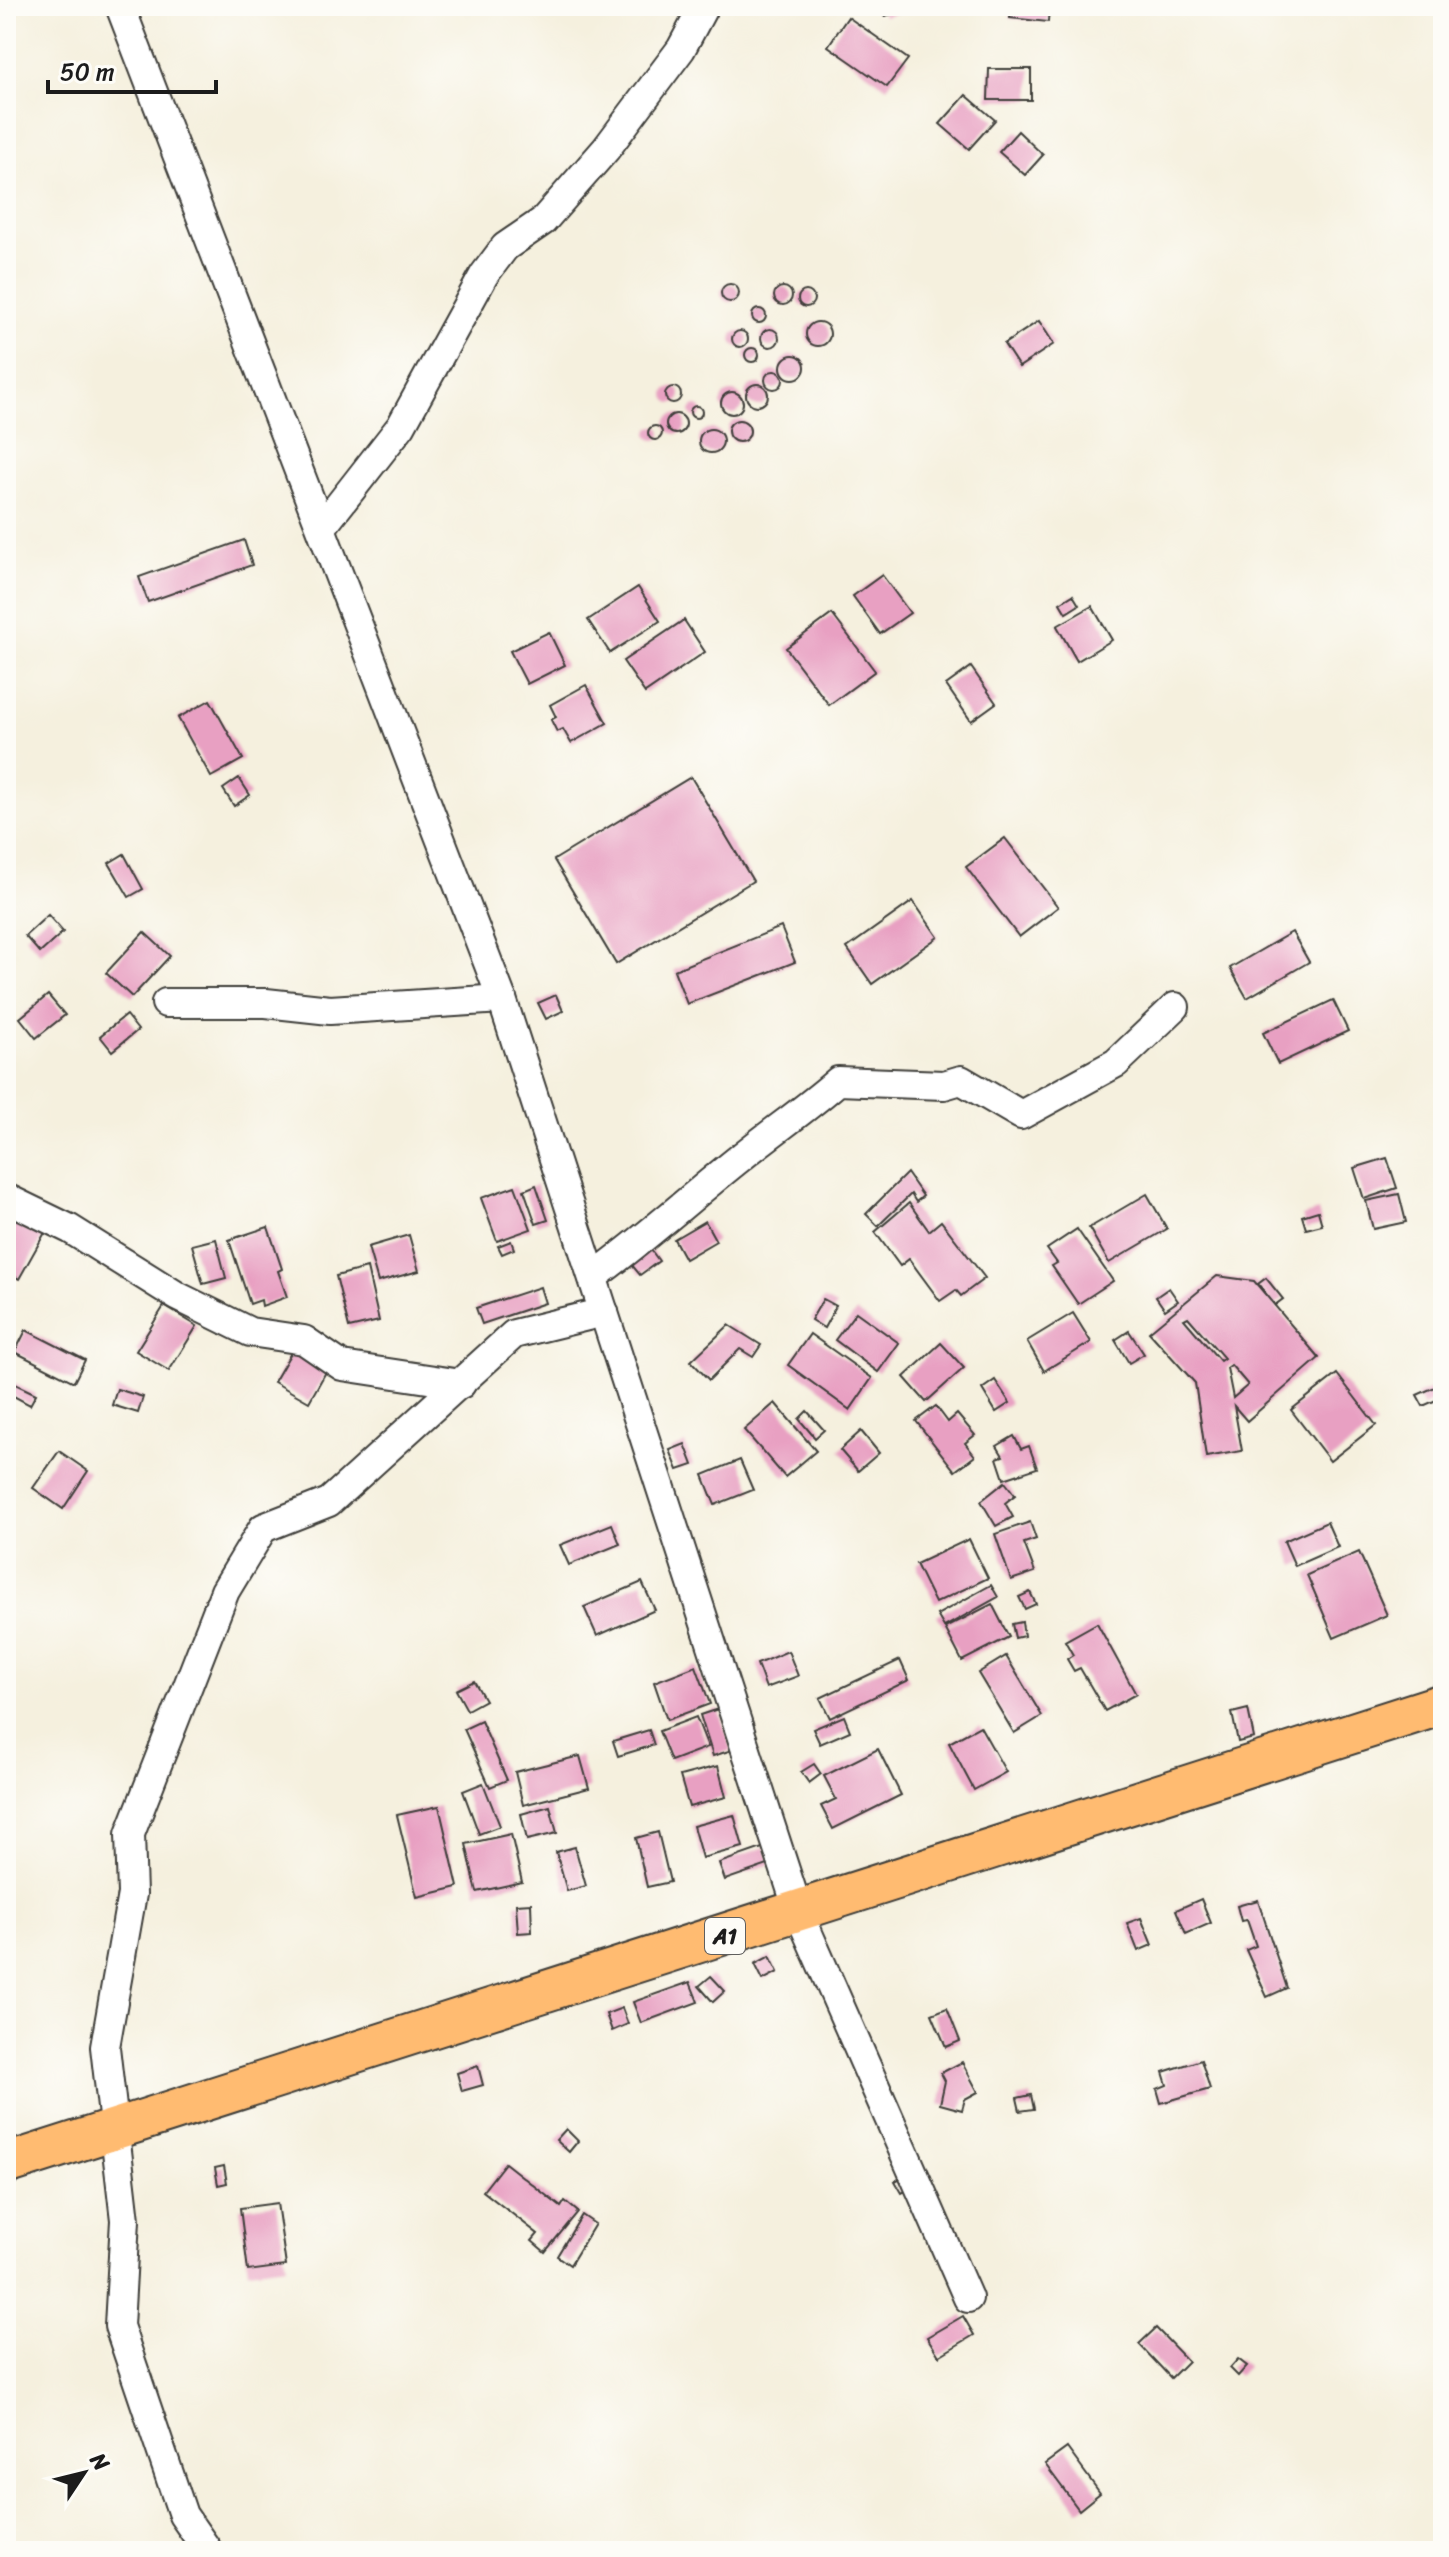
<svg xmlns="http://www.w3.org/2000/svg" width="1449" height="2557" viewBox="0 0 1449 2557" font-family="Sriracha,sans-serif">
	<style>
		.building { fill: #e8a0c2; fill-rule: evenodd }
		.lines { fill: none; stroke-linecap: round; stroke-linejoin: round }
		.minor-casing { stroke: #3d3c39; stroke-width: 32 }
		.highway-casing { stroke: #3d3c39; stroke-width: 44 }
		.minor { stroke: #fff; stroke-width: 28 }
		.highway { stroke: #ffbb71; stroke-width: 40 }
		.labels { text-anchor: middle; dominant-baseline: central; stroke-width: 7; stroke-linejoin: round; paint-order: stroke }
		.shield { fill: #fdfcf7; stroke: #605f5e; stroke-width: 2 }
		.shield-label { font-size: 22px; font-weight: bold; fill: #1c1c1c }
	</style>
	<rect width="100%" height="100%" fill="#fdfcf7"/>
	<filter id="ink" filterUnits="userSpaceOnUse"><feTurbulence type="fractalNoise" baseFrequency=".0125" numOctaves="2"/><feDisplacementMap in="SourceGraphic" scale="16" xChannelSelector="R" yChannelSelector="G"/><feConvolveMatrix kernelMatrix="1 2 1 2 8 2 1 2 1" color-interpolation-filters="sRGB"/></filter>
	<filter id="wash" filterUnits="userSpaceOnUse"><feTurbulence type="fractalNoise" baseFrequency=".006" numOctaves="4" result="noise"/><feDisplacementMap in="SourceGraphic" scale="32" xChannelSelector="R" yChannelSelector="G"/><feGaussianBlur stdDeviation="1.8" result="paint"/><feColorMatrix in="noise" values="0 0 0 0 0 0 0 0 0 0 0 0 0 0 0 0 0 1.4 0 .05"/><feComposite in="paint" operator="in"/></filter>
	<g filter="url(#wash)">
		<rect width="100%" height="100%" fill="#f5f0de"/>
		<g id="blocks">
			<g class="building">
				<polygon points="881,6 912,6 913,9 884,16"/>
				<polygon points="1011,6 1049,6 1048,22 1010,18"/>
				<polygon points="848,17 908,59 887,87 828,46"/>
				<polygon points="989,69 1031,69 1031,100 988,100"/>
				<polygon points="966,95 995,120 969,149 940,124"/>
				<polygon points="1018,131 1043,155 1025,175 999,152"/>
				<circle cx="730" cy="293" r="9"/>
				<circle cx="783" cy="296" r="9"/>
				<circle cx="806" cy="299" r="8"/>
				<circle cx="759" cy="316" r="7"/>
				<polygon points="1039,321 1054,344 1019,367 1004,344"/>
				<circle cx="818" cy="334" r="12"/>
				<circle cx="770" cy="338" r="9"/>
				<circle cx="740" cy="339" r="8"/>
				<circle cx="752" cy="355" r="7"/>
				<circle cx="793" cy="367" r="12"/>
				<circle cx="774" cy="380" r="9"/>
				<circle cx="757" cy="395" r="11"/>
				<circle cx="673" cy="395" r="8"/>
				<circle cx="732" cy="403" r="11"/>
				<circle cx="696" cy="412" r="6"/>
				<circle cx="676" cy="424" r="10"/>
				<circle cx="739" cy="431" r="11"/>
				<circle cx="655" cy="433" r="7"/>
				<circle cx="711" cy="441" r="12"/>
				<polygon points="244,540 252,565 148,602 139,577"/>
				<polygon points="882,575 910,613 880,634 853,596"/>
				<polygon points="638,587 660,621 610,653 588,620"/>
				<polygon points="1073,595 1079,605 1066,613 1060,603"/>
				<polygon points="1092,606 1112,640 1077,661 1057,626"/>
				<polygon points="832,614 875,671 829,705 786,648"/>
				<polygon points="684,620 705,652 645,693 623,661"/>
				<polygon points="549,632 565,665 527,684 510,651"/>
				<polygon points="971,667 996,703 971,721 946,685"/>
				<polygon points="586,685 607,723 571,743 563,729 557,732 551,720 556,717 550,705"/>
				<polygon points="210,700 243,759 211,777 178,718"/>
				<polygon points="691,777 753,881 616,964 554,860"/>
				<polygon points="239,778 250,795 234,806 223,789"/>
				<polygon points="1005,838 1058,907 1019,937 966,867"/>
				<polygon points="124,854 143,889 129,897 109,863"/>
				<polygon points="913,901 938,937 872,984 847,948"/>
				<polygon points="48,915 63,932 40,953 25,936"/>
				<polygon points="781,927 795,962 687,1004 674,970"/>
				<polygon points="144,932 170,956 132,997 106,973"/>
				<polygon points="1292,932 1309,962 1247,998 1230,968"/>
				<polygon points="48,995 65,1015 36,1038 20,1018"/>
				<polygon points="556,995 563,1011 546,1019 538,1003"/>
				<polygon points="1333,1000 1348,1031 1278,1064 1263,1033"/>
				<polygon points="126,1015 138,1030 112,1051 100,1036"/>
				<polygon points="1387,1158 1397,1188 1364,1199 1354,1168"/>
				<polygon points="907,1173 923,1196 916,1202 911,1194 878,1226 866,1214"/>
				<polygon points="536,1185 548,1220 536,1224 524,1190"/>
				<polygon points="515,1186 531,1229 497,1241 481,1198"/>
				<polygon points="1147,1194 1167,1229 1109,1263 1089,1228"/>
				<polygon points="1399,1194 1406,1222 1373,1229 1366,1201"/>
				<polygon points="909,1203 929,1231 941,1221 985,1278 961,1296 956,1290 940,1301 909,1259 900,1266 875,1232"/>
				<polygon points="11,1210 47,1229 19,1279 6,1272 6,1219"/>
				<polygon points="1318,1211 1322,1225 1306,1229 1302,1216"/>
				<polygon points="705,1221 716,1241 685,1259 674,1239"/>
				<polygon points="268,1227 282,1269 278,1271 287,1297 262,1306 261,1300 250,1304 229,1240"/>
				<polygon points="1077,1229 1113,1281 1078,1304 1052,1266 1057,1263 1047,1249"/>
				<polygon points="409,1235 419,1271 378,1282 368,1247"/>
				<polygon points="216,1239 226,1278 203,1284 192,1245"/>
				<polygon points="511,1241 514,1249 502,1254 498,1246"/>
				<polygon points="651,1250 659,1261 640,1275 631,1264"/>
				<polygon points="367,1268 379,1321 349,1328 336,1276"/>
				<path d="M1217,1276L1254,1281L1319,1358L1247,1421L1234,1406L1242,1451L1206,1457L1195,1383L1149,1332ZM1188,1317L1224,1358L1220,1361L1184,1319ZM1231,1365L1248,1385L1233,1398L1227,1368Z"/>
				<polygon points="1266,1278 1283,1299 1275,1305 1258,1284"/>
				<polygon points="540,1287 545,1303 482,1324 476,1308"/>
				<polygon points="1169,1288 1178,1301 1165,1310 1156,1297"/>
				<polygon points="823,1299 836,1306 824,1328 811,1320"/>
				<polygon points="164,1306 197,1326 169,1371 136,1351"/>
				<polygon points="856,1312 899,1343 878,1372 835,1340"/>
				<polygon points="1073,1313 1091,1342 1044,1371 1027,1341"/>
				<polygon points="729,1325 761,1345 753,1357 740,1349 709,1380 691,1361"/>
				<polygon points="26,1330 85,1360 74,1382 15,1352"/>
				<polygon points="1129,1331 1144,1354 1129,1363 1115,1340"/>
				<polygon points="810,1334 872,1378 850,1410 788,1365"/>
				<polygon points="941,1343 964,1368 926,1402 904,1377"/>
				<polygon points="296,1344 331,1363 309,1402 274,1382"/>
				<polygon points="1337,1374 1376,1425 1330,1461 1291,1410"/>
				<polygon points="995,1380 1010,1403 996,1412 982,1389"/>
				<polygon points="9,1381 36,1394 30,1405 6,1392"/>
				<polygon points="1437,1386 1443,1397 1423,1406 1417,1395"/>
				<polygon points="117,1389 143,1397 138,1413 112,1405"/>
				<polygon points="775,1403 816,1451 785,1477 744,1430"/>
				<polygon points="936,1406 948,1422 957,1414 975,1435 965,1443 975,1456 955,1471 916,1421"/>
				<polygon points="807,1411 824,1430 815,1438 799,1419"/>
				<polygon points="861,1431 879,1453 858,1471 840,1450"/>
				<polygon points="1014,1436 1021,1449 1029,1446 1037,1468 1004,1479 997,1458 1003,1456 997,1446"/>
				<polygon points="685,1444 693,1465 678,1470 670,1450"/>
				<polygon points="59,1451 88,1471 63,1509 33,1488"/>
				<polygon points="740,1460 753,1490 715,1505 703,1475"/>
				<polygon points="1005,1482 1015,1495 1005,1503 1013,1517 996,1526 981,1501"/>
				<polygon points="1030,1522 1036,1539 1024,1543 1035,1572 1011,1580 995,1534"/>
				<polygon points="1327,1522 1338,1547 1295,1566 1284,1541"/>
				<polygon points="612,1524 620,1544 569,1565 560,1545"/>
				<polygon points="969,1539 988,1578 935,1603 916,1564"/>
				<polygon points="1359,1552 1387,1615 1334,1638 1307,1575"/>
				<polygon points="642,1582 655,1610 597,1636 584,1607"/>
				<polygon points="991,1585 998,1597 944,1627 937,1615"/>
				<polygon points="1030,1592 1036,1604 1025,1609 1019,1597"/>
				<polygon points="992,1604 1009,1637 962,1661 945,1628"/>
				<polygon points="1022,1622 1024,1636 1015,1638 1012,1624"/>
				<polygon points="1097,1623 1136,1694 1105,1711 1080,1668 1074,1671 1067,1659 1073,1655 1065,1641"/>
				<polygon points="788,1651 798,1676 766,1688 757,1664"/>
				<polygon points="1006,1656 1042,1716 1014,1733 978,1673"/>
				<polygon points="900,1660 909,1680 830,1718 820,1698"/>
				<polygon points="696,1666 710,1704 667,1720 654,1682"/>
				<polygon points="474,1681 485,1700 467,1710 456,1690"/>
				<polygon points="718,1709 732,1750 713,1756 700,1715"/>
				<polygon points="1248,1709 1254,1738 1238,1742 1232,1713"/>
				<polygon points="844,1716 850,1731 820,1744 813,1729"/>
				<polygon points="696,1717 708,1747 671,1761 659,1731"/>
				<polygon points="481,1721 507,1780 490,1787 464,1729"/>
				<polygon points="980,1726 1006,1772 974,1790 949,1743"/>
				<polygon points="649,1730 654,1745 618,1756 613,1741"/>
				<polygon points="878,1749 901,1795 833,1829 821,1806 836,1799 824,1776"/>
				<polygon points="580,1756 589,1788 523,1805 515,1772"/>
				<polygon points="814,1764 821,1774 809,1783 801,1772"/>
				<polygon points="718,1766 726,1797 689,1807 680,1776"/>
				<polygon points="483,1783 500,1826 479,1834 463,1791"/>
				<polygon points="439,1806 458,1887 417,1897 397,1815"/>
				<polygon points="550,1806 557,1833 527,1840 521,1814"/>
				<polygon points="734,1815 743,1847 702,1858 693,1826"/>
				<polygon points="658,1832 670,1882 647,1887 636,1838"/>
				<polygon points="511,1834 522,1882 477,1892 466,1844"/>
				<polygon points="575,1847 586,1886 567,1891 556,1852"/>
				<polygon points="765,1847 771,1864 725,1880 719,1863"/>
				<polygon points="1201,1899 1211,1923 1186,1934 1176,1910"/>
				<polygon points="1258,1900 1287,1988 1267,1997 1246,1950 1256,1946 1247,1920 1241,1921 1237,1906"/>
				<polygon points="531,1903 532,1932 518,1933 516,1904"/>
				<polygon points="1141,1918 1152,1945 1138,1951 1127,1923"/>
				<polygon points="770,1956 778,1972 763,1980 755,1964"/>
				<polygon points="711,1976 725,1991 713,2002 699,1986"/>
				<polygon points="690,1982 698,2002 641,2023 633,2002"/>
				<polygon points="622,2008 628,2024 612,2031 606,2014"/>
				<polygon points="947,2008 960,2041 946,2047 932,2014"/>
				<polygon points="1201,2060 1210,2089 1161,2103 1157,2089 1167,2085 1163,2072"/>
				<polygon points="962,2062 978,2092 965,2099 962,2110 940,2104 945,2081 941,2073"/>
				<polygon points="478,2066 483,2085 462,2091 457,2073"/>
				<polygon points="1031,2095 1034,2109 1020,2111 1017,2098"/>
				<polygon points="566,2129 578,2141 569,2152 556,2140"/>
				<polygon points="505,2163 561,2207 565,2201 578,2212 545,2252 532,2241 538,2234 483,2191"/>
				<polygon points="224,2166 227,2183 218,2185 215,2168"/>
				<polygon points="908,2174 915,2186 902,2193 895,2181"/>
				<polygon points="277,2203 286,2266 248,2271 240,2208"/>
				<polygon points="582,2215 595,2224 570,2265 557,2256"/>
				<polygon points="963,2316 974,2335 939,2356 927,2337"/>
				<polygon points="1156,2328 1188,2361 1171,2378 1139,2344"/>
				<polygon points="1238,2359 1247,2366 1238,2376 1230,2368"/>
				<polygon points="1067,2448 1100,2493 1079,2510 1045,2464"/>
			</g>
		</g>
	</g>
	<g filter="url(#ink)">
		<use href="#blocks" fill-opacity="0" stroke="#3d3c39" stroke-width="2"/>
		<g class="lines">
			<defs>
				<g id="minor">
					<polyline points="120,6 502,999 799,1913 968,2298"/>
					<polyline points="322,527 401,426 484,275 505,247 543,221 606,149 681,49 704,6"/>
					<polyline points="166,1003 266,1003 330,1010 502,999"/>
					<polyline points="6,1198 70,1229 177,1296 250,1332 304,1340 342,1366 461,1384"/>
					<path d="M594,1276C645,1239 691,1197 740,1158C772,1132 806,1109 838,1081L944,1085L961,1080L1021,1115L1116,1063L1175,1007"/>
					<polyline points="208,2551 183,2515 119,2326 125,2220 105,2047 132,1894 130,1834 225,1591 263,1528 329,1502 514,1334 604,1312"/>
				</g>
				<polyline id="highway" points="6,2164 1443,1704"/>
			</defs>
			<use href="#minor" class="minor-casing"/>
			<use href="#highway" class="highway-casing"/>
			<use href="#minor" class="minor"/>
			<use href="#highway" class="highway"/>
		</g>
	</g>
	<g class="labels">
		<rect class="shield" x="705" y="1918" width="40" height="36" rx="6"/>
		<g class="shield-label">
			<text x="725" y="1936">A1</text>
		</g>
	</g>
	<rect width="1449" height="2557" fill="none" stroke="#fdfcf7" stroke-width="32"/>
	<g transform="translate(84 2473) rotate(55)" stroke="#fdfcf7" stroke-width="6" paint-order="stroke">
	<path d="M0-6L14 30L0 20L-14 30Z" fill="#1c1c1c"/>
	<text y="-12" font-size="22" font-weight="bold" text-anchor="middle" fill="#1c1c1c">N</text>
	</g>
	<path d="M48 80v12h168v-12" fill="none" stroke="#1c1c1c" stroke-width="4"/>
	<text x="60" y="80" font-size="24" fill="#1c1c1c" stroke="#fdfcf7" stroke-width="6" paint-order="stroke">50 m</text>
</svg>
